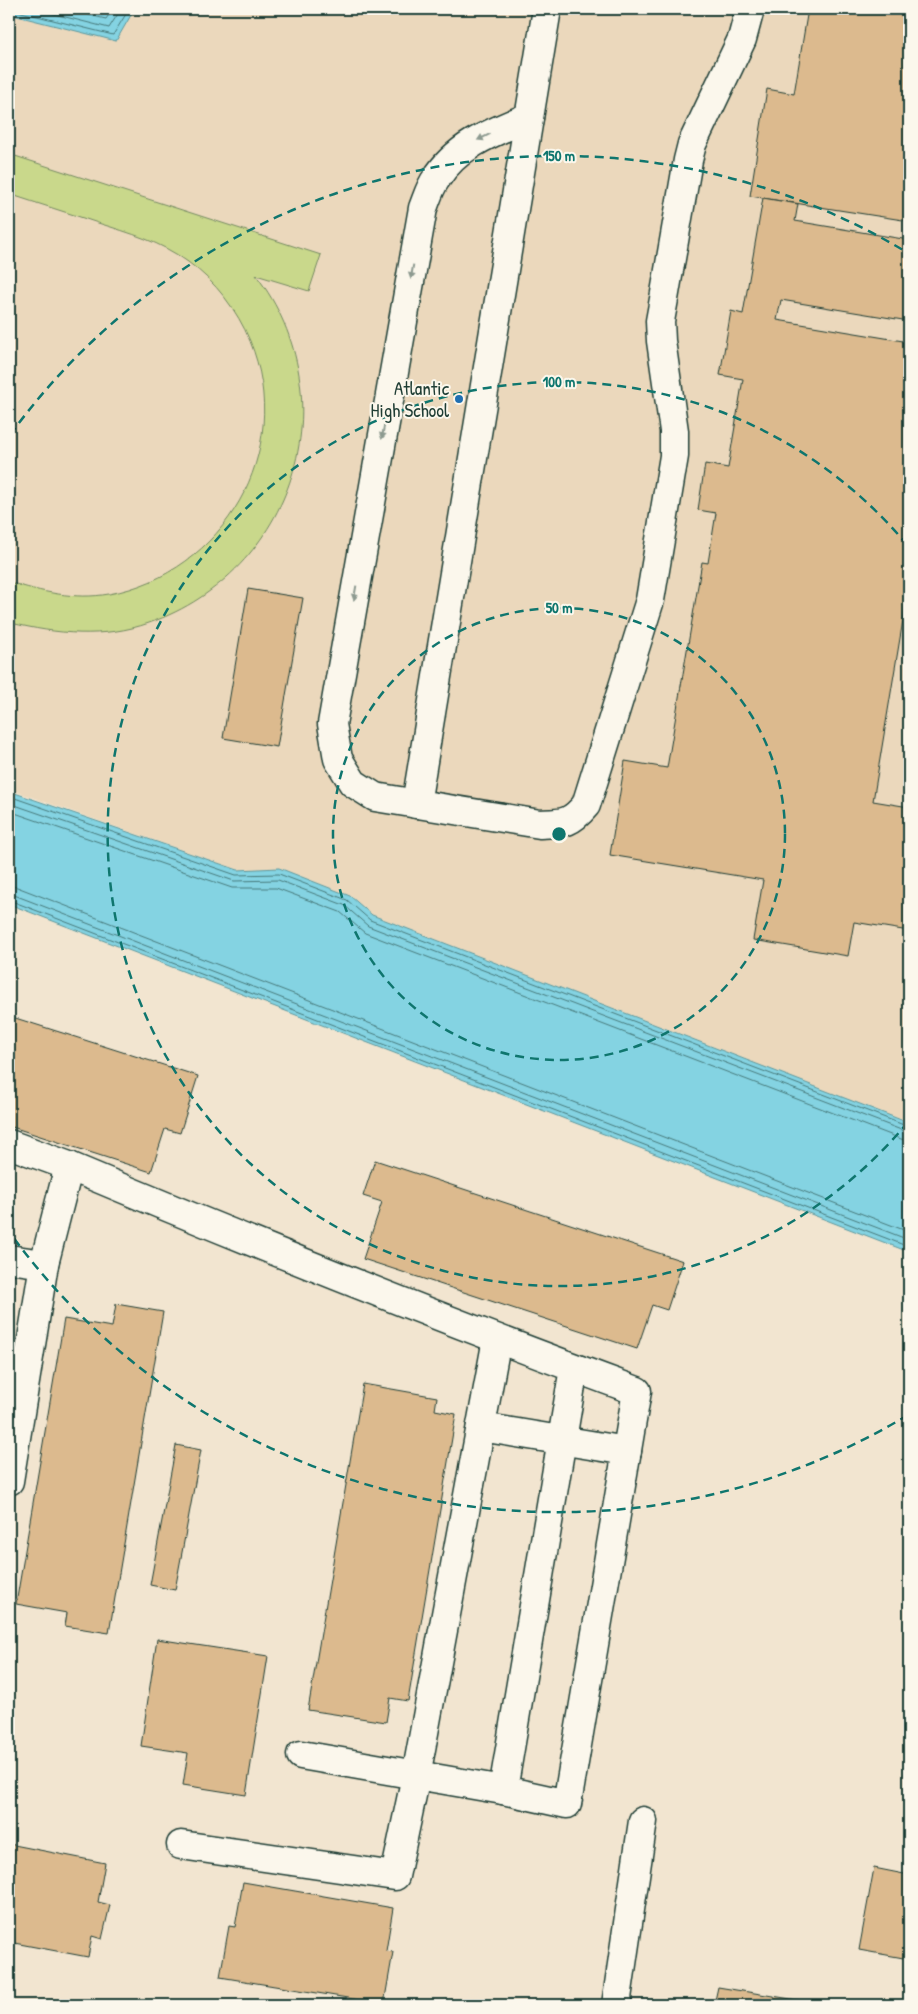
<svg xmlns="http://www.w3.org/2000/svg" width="918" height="2014" viewBox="0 0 918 2014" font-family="'Patrick Hand',sans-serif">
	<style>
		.built { fill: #ebd8bc }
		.green { fill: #c9d88b; stroke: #748a60 }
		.water { fill: #84d3e2; stroke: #5c979c }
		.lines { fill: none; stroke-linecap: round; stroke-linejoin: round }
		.shore { stroke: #47797a; stroke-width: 1 }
		.building { fill: #dcba8e; stroke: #1f3d34 }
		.minor-casing { stroke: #1f3d34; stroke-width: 31 }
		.minor { stroke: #fbf7ec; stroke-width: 28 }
		.oneway { fill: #8d9a90 }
		.ring { fill: none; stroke: #0f766e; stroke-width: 2.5; stroke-dasharray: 9 6 }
		.poi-dot { fill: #1f6fb2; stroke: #fbf7ec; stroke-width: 2 }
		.labels { text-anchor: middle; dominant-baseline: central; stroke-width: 4; stroke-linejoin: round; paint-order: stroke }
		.poi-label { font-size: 19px; fill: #1f3d34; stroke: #fbf7ec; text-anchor: end }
		.centre { fill: #0f766e; stroke: #fbf7ec; stroke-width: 2.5 }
		.ring-label { font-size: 15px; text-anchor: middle; font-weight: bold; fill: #0f766e; stroke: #fbf7ec; stroke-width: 4; stroke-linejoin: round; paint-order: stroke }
	</style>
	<rect width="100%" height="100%" fill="#f2e5d0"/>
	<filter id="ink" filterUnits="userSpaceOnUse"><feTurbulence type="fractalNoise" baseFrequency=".02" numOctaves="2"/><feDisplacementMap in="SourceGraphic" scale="10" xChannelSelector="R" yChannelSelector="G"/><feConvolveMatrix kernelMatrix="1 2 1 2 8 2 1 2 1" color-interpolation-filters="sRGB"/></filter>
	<g filter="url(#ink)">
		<polygon class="built" points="9,9 909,9 909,1123 372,915 350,896 279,868 238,870 9,789"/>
		<path class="green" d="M9,154L321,255L309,291L256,275C349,398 294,572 149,623C104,639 56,634 11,623H9V582C41,592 75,600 109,594C224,573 295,451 250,341C237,310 216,282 188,262C161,242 130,233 98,223C69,213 39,204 9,194Z"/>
		<g class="water">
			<polygon points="9,9 132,9 131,15 116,41 9,14"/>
			<polygon points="9,791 238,870 279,868 350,896 372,915 909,1123 909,1252 9,904"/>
		</g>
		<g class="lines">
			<g class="shore">
				<polyline points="9,9 113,35 126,14 127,9"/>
				<polyline points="34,9 109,28 121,9"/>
				<polyline points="64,9 106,19 113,9"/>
				<polyline points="9,796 236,875 279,874 347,900 370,920 909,1127"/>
				<polyline points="9,803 234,881 278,880 344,905 368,926 909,1133"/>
				<polyline points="9,811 232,888 276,888 340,912 365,933 901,1139 909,1141"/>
				<polyline points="9,886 17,887 909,1232"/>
				<polyline points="9,893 909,1240"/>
				<polyline points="9,900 909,1247"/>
			</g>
		</g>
		<g class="building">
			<polygon points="808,9 909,9 909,221 750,196 767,89 794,94"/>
			<polygon points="763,198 798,204 795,221 909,240 909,321 781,300 777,320 909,342 909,584 873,801 909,807 909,931 854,922 848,956 753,940 763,880 610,855 625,761 667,768 702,562 708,563 716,513 698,510 705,464 728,468 743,379 720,375 731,311 743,314"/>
			<polygon points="248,589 303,598 277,747 223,738"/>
			<polygon points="9,1016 198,1076 180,1133 165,1129 151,1172 9,1126"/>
			<polygon points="375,1160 683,1261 667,1310 652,1305 637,1349 363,1259 382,1202 363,1196"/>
			<polygon points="116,1304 163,1312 109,1633 65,1626 67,1613 16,1604 64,1319 112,1327"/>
			<polygon points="363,1384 437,1397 435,1410 456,1414 408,1701 390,1698 386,1722 308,1710"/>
			<polygon points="176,1445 201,1450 175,1590 150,1585"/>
			<polygon points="157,1639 268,1656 246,1795 183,1785 188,1753 141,1746"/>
			<polygon points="9,1844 105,1863 98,1902 110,1905 102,1939 92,1936 88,1957 9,1942"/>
			<polygon points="874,1868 909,1875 909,1959 859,1950"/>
			<polygon points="243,1882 393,1908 386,1951 393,1952 384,2004 220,1977 229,1926 235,1927"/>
			<polygon points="718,1987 815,2003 815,2005 714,2005"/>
		</g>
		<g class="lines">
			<defs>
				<g id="minor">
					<path d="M529,117C493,132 457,145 436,179C430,187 427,198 423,208L332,724L338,759L353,783L375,797L540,824C564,823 570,824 586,805L650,600L674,456V431L661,341L660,321L664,299L688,160L692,144L742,39L750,9"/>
					<polyline points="416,804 547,9"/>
					<polyline points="9,1144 69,1166"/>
					<polyline points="9,1259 44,1264"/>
					<polyline points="481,1427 627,1451"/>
					<path d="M9,1481L44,1264L69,1166C257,1245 446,1321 637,1391L567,1804L503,1790L574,1368"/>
					<polyline points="301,1755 503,1790"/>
					<polyline points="181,1845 395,1876 416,1776 497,1339"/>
					<polyline points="616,2005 643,1821"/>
				</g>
			</defs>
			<use href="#minor" class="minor-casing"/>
			<use href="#minor" class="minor"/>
		</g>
		<defs><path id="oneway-solid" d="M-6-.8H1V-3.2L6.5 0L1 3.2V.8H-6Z" transform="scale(1.25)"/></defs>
		<g class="oneway">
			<use href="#oneway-solid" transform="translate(484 137) rotate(154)"/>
			<use href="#oneway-solid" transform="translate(412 272) rotate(100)"/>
			<use href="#oneway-solid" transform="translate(383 432) rotate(100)"/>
			<use href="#oneway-solid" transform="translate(355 593) rotate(100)"/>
		</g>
	</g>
	<g class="ring">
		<circle cx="559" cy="834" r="226"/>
		<path d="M908 1122A452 452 0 1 1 908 546"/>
		<path d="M908 1415A678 678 0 0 1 10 1233M10 435A678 678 0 0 1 908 253"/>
	</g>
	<circle class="poi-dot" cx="459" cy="399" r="5"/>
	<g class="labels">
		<g class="poi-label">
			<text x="449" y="388">Atlantic<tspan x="449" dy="22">High School</tspan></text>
		</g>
	</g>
	<circle cx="559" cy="834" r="8" class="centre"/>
	<g class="ring-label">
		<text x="559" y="161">150 m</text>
		<text x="559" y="387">100 m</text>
		<text x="559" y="613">50 m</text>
	</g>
	<rect width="918" height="2014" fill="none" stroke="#fbf7ec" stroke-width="30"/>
	<rect x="15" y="15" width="888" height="1984" fill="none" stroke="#1f3d34" stroke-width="2" filter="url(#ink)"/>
</svg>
